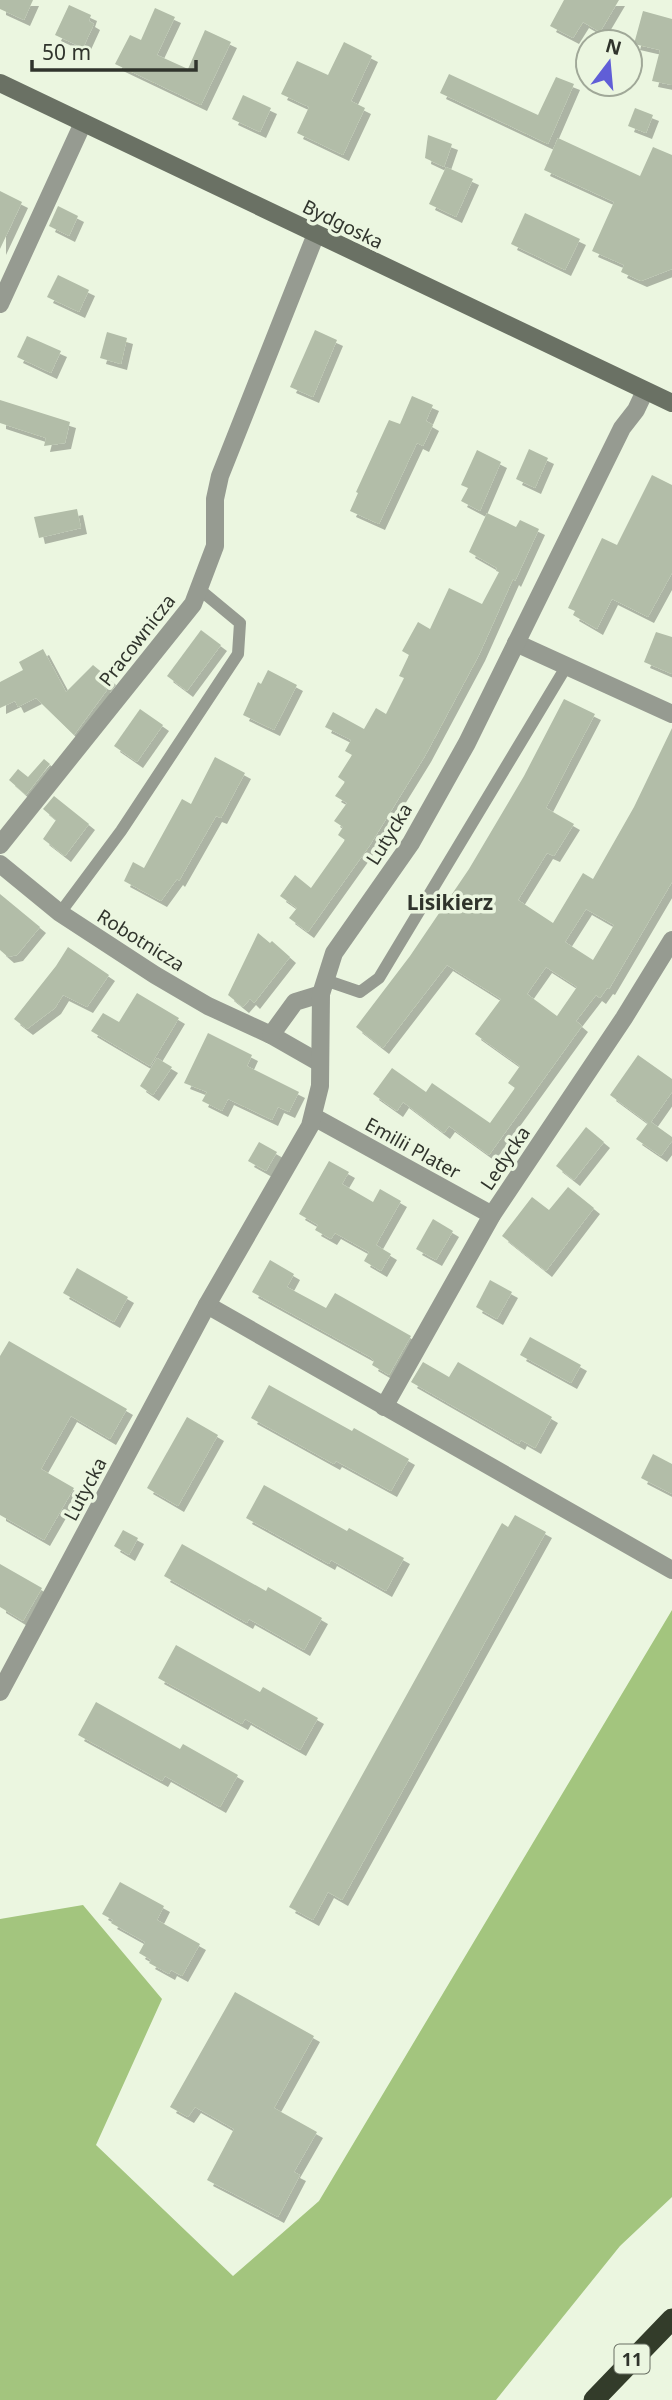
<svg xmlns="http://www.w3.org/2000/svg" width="672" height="2400" viewBox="0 0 672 2400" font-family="'Noto Sans',sans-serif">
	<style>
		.forest { fill: #a3c57e }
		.building { fill: #b2bda8; fill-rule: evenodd; filter: url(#shadow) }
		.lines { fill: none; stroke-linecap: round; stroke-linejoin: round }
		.lane { stroke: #969b91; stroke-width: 12 }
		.street { stroke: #969b91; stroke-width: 18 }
		.secondary { stroke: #6a7164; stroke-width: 18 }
		.highway { stroke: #333c2a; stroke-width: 21 }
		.labels { text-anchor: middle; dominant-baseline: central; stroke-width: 7; stroke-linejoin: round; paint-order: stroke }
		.shield { fill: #ebf6e0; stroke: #686e62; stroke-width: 2 }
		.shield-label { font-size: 18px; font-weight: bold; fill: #30342c }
		.street-label { font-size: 19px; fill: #30342c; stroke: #ebf6e0 }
		.neighbourhood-label { font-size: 21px; font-weight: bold; fill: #30342c; stroke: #ebf6e0 }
	</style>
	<defs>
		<filter id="shadow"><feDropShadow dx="6" dy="6" stdDeviation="0" flood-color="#0004"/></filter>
	</defs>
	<rect width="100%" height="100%" fill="#ebf6e0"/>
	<polygon class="forest" points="672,1610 672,2197 620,2246 496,2400 0,2400 0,1919 83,1905 162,1999 96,2145 233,2276 319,2201"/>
	<g class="building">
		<polygon points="0,0 33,0 24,20 0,9"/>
		<polygon points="564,0 619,0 600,32 583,22 573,38 550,26"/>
		<polygon points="69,5 91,15 89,21 94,24 83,48 55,35"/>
		<polygon points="155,8 175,17 157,55 188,69 205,30 231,42 201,105 115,64 130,35 141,40"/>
		<polygon points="643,11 672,19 672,85 652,81 660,50 634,44"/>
		<polygon points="344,42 372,56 351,101 365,108 343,155 297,133 309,107 281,94 297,61 328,75"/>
		<polygon points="449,74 538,115 556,77 574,84 548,144 440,93"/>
		<polygon points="243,95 271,108 260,132 232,119"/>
		<polygon points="635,108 653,115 646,133 628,126"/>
		<polygon points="428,135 452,144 444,167 425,158"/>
		<polygon points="558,138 640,176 653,147 672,155 672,269 641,281 621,272 624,265 592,251 614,202 544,170"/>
		<polygon points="446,167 473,179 456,217 429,204"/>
		<polygon points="0,191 22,202 0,249"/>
		<polygon points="58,206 78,216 69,236 49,226"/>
		<polygon points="525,213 580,239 565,270 511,244"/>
		<polygon points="58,275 89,290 79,312 47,297"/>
		<polygon points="315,330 337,340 313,397 290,387"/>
		<polygon points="107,332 127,338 121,364 100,358"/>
		<polygon points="27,336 61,351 51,373 17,357"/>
		<polygon points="412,396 433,405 426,421 433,425 423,446 417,443 379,524 350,511 358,493 356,492 389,420 400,424"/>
		<polygon points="0,400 70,422 65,443 44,446 46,438 0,423"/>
		<polygon points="529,449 548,458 535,488 516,479"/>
		<polygon points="477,450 501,462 480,511 461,501 468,488 461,485"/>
		<polygon points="652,475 672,485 672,573 648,617 612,599 597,629 573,615 575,611 568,608 602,538 617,545"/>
		<polygon points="77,509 81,528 39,538 34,517"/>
		<polygon points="487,513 516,527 520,520 539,529 515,581 513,579 479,655 425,756 370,845 308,932 289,918 297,908 280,896 295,875 311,888 345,840 338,835 343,827 334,821 347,803 335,796 345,782 338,777 352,755 345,751 351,740 325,727 333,712 364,729 376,708 386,714 404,678 399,676 409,655 402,651 418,622 430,629 449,588 482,604 499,572 496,571 497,568 469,552"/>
		<polygon points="201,630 221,645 187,691 167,676"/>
		<polygon points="656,632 672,637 672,674 644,662"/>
		<polygon points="43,649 66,692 93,665 110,679 104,687 107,690 74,735 36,698 18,707 15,701 0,708 0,682 23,670 19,662"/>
		<polygon points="268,670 297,685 274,730 243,715 258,682 261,684"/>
		<path d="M564,699L595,714L546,808L574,824L554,856L547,853L518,900L553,923L583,873L593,879L634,807L672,728V882L609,989L607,988L600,998L596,995L576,1021L582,1026L489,1155L449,1126L444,1133L403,1102L397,1111L373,1094L392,1068L426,1092L432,1083L490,1123L515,1088L508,1083L520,1066L475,1034L501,999L447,965L383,1048L356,1027L410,956L469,869L524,776ZM586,909L614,925L593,960L565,942ZM546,967L577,987L557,1016L527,994Z"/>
		<polygon points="140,709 163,725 137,762 114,746"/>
		<polygon points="215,757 245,773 221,818 216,816 179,881 177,879 161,901 124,881 133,862 144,868 182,799 191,804"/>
		<polygon points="44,759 50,764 26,795 9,780 18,769 28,777"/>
		<polygon points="54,796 89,824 65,856 43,839 56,820 43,809"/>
		<polygon points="0,894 40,927 17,955 8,957 0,950"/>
		<polygon points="258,933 270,943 272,941 290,957 254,1003 250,999 243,1007 228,995"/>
		<polygon points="68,947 109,975 87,1007 63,995 55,1008 27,1029 14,1019 56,966"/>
		<polygon points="137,993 179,1018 150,1066 91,1031 103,1013 119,1022"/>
		<polygon points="208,1033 252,1055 247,1066 299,1092 289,1112 278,1107 272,1120 228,1099 222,1111 202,1101 207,1092 184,1083"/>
		<polygon points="638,1055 672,1079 672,1092 651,1122 672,1137 672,1141 661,1156 636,1139 648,1123 610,1095"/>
		<polygon points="157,1058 172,1067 153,1095 140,1086"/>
		<polygon points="586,1127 604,1142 574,1180 556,1166"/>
		<polygon points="259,1142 277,1152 266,1171 248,1161"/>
		<polygon points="329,1161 349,1172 342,1184 373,1202 380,1189 401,1201 376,1245 391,1254 381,1271 364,1261 369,1252 335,1233 331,1239 315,1230 318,1225 299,1214"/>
		<polygon points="568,1187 594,1208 546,1271 502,1236 532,1197 549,1210"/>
		<polygon points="433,1219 453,1231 436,1260 416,1249"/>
		<polygon points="270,1260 294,1274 287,1287 326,1308 335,1293 411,1336 389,1375 372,1365 374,1361 370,1357 252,1292"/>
		<polygon points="77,1268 128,1297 114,1322 63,1293"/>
		<polygon points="490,1280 512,1292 497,1319 476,1307"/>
		<polygon points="530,1337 581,1365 571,1383 520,1355"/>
		<polygon points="9,1341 127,1409 110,1439 71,1416 41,1469 74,1488 44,1540 0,1515 0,1356"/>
		<polygon points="423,1362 449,1377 458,1362 552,1417 535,1448 521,1440 519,1444 411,1382"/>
		<polygon points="269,1385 352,1431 354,1428 409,1459 391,1491 336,1461 334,1464 251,1418"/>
		<polygon points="187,1417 218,1435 178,1506 147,1488"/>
		<polygon points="653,1454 672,1464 672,1494 641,1478"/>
		<polygon points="264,1485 347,1531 349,1528 404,1558 386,1591 331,1560 329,1564 246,1518"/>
		<polygon points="515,1515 546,1532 342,1900 328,1892 313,1920 289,1907 502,1523 508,1527"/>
		<polygon points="123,1530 138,1538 129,1555 114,1546"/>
		<polygon points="182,1544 266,1591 268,1587 322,1618 304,1650 249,1619 247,1623 164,1576"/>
		<polygon points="0,1564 42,1588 23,1621 0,1607"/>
		<polygon points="176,1645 260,1692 263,1687 318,1718 300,1750 245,1719 242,1724 158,1678"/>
		<polygon points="96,1702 180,1749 183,1744 238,1775 220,1807 165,1776 162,1781 78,1735"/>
		<polygon points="120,1882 164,1906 157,1920 200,1944 182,1976 171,1970 169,1974 149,1963 151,1960 139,1953 145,1942 111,1923 113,1920 102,1914"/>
		<polygon points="235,1992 314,2036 274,2108 317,2132 294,2172 300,2175 278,2217 207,2180 234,2129 195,2107 188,2117 170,2107"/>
	</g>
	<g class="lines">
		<g class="lane">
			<polyline points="60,913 121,831 238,654 240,623 199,589"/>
			<polyline points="325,980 360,992 379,978 566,667"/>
		</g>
		<g class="street">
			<polyline points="0,304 83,123"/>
			<polyline points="516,643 672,714"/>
			<polyline points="0,845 193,604 215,546 215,499 220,476 316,234"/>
			<polyline points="0,864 60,913 155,975 208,1006 271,1035 320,1063"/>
			<polyline points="271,1035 295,1002 321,994"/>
			<polyline points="314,1117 492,1215"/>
			<polyline points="207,1305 672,1570"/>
			<polyline points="384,1407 492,1215 624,1018 672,940"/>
			<polyline points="0,1692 207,1305 310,1126 320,1086 321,994 334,953 411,843 467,743 622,428 636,410 645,391"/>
		</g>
		<polyline class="secondary" points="0,83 672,403"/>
		<polyline class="highway" points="594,2400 672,2319"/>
	</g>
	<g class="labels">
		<rect class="shield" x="614.5" y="2344.5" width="35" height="29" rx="5"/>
		<g class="shield-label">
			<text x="632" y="2359">11</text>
		</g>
		<g class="street-label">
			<text transform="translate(343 224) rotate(26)">Bydgoska</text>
			<text transform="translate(137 640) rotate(-52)">Pracownicza</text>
			<text transform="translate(389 834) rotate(-58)">Lutycka</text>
			<text transform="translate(141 940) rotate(32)">Robotnicza</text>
			<text transform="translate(413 1148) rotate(29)">Emilii Plater</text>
			<text transform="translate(505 1158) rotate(-56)">Ledycka</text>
			<text transform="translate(85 1489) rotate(-62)">Lutycka</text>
		</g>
		<g class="neighbourhood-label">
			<text x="450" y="902">Lisikierz</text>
		</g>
	</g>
	<g transform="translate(609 63) rotate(16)"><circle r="33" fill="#ebf6e0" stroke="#a0a898" stroke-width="2"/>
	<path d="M0-5L12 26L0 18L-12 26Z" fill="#605ed7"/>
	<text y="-10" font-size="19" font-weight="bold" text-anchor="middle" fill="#30342c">N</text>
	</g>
	<path d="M32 60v10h164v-10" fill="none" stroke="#30342c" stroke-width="3.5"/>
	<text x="42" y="60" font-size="21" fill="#30342c" stroke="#ebf6e0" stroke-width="5" paint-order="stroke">50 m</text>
</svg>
